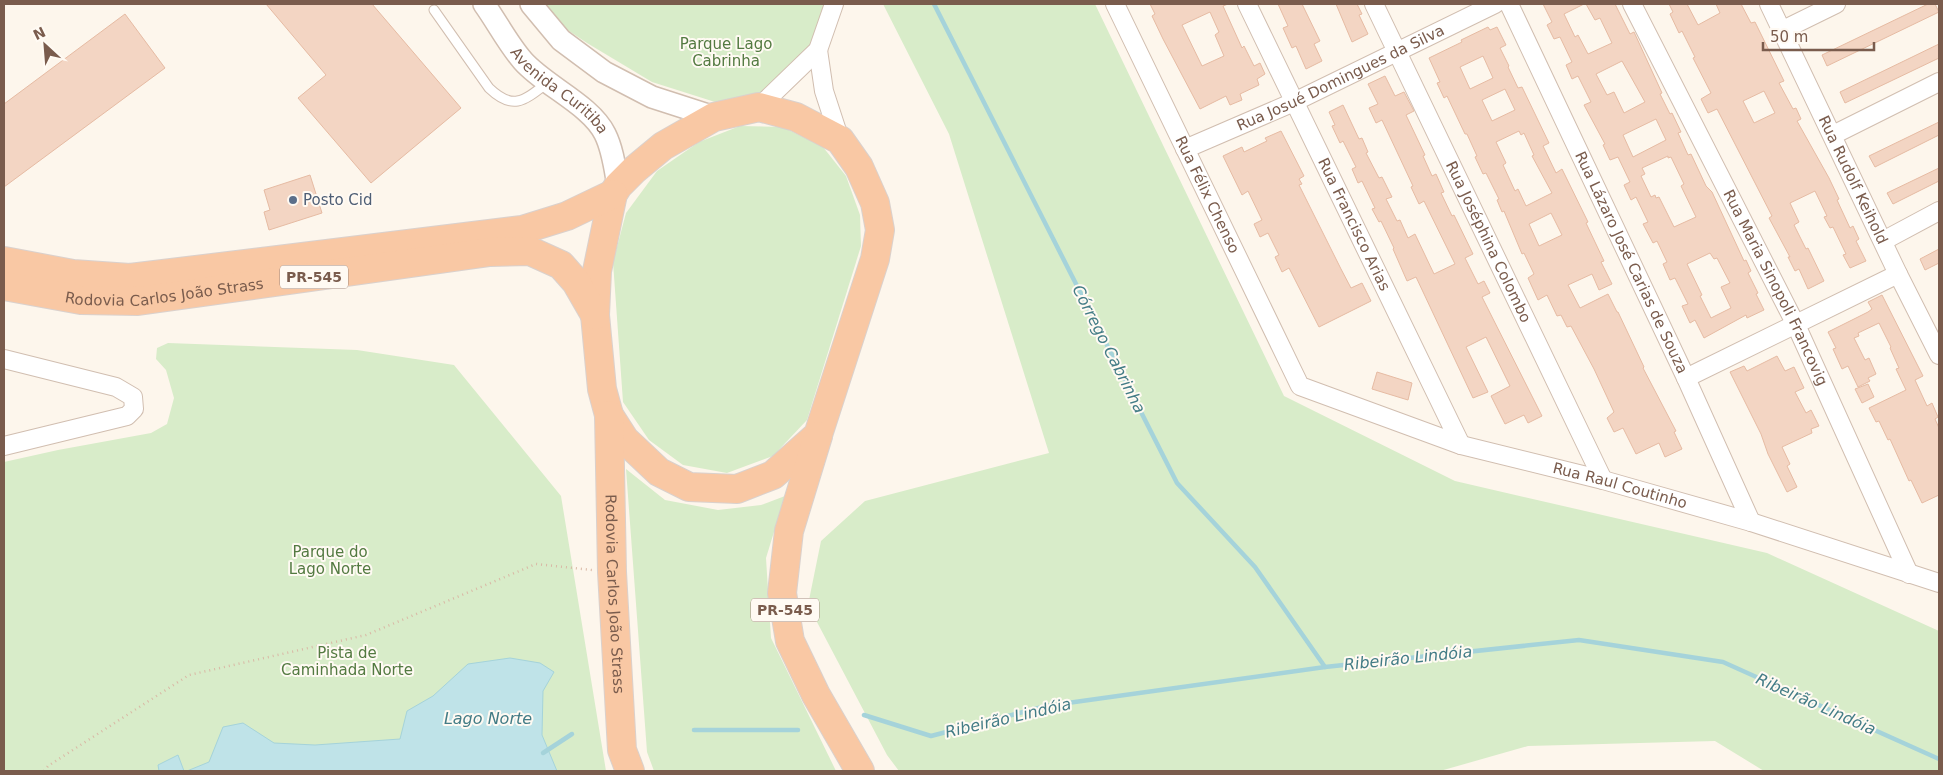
<svg xmlns="http://www.w3.org/2000/svg" width="1943" height="775" viewBox="0 0 1943 775" font-family="'DejaVu Sans',sans-serif">
	<style>
		.green { fill: #d8ecc9 }
		.water { fill: #bfe3e8; stroke: #a5d3da }
		.lines { fill: none; stroke-linecap: round; stroke-linejoin: round }
		.stream { stroke: #a5d3da; stroke-width: 4.5 }
		.building { fill: #f3d5c3; stroke: #e6bba3; fill-rule: evenodd }
		.service-casing { stroke: #d1beb0; stroke-width: 11 }
		.minor-casing { stroke: #d1beb0; stroke-width: 20 }
		.tertiary-casing { stroke: #d1beb0; stroke-width: 24 }
		.trunk-casing { stroke: #dad1cd; stroke-width: 30 }
		.path { stroke: #d9b8a5; stroke-width: 2.5; stroke-dasharray: 1 4; stroke-linecap: butt }
		.service { stroke: #fff; stroke-width: 9 }
		.minor { stroke: #fff; stroke-width: 18 }
		.tertiary { stroke: #fff; stroke-width: 21 }
		.trunk { stroke: #f9c8a4; stroke-width: 28 }
		.service-dot { fill: #5c6f8a; stroke: #fffaf3; stroke-width: 2 }
		.labels { text-anchor: middle; dominant-baseline: central; stroke-width: 4; stroke-linejoin: round; paint-order: stroke }
		.shield { fill: #fffaf3; stroke: #a28b7f; stroke-width: 1 }
		.shield-label { font-size: 14px; font-weight: bold; fill: #7a5c4d }
		.park-label { font-size: 15px; fill: #537a41; stroke: #fffaf3 }
		.street-label { font-size: 15px; fill: #7a5c4d; stroke: #fffaf3 }
		.service-label { font-size: 15px; fill: #4e5e75; stroke: #fffaf3; text-anchor: start }
		.water-label { font-size: 16px; font-style: italic; fill: #437c86; stroke: #fffaf3 }
	</style>
	<rect width="100%" height="100%" fill="#fdf6ec"/>
	<g class="green">
		<polygon points="546,4 827,4 814,44 756,101 715,102 652,82 587,43 563,27"/>
		<polygon points="883,4 1095,4 1284,396 1455,481 1767,553 1939,631 1939,771 1764,771 1715,741 1528,746 1440,771 899,771 887,755 808,605 821,541 865,501 1049,453 949,134"/>
		<polygon points="740,126 783,127 823,147 846,176 860,215 861,246 807,420 773,456 727,473 683,465 649,440 623,402 613,262 626,213 657,171 699,142"/>
		<polygon points="168,343 357,350 454,365 561,496 606,771 4,771 4,462 58,450 151,433 167,424 174,398 166,370 156,359 157,348"/>
		<polygon points="626,469 665,500 718,510 761,505 785,496 766,558 771,638 836,771 654,771 647,752"/>
	</g>
	<g class="water">
		<polygon points="510,658 540,663 554,672 543,691 542,735 557,771 187,771 209,762 223,727 243,723 274,743 315,745 400,739 407,711 433,696 468,664"/>
		<polygon points="178,755 184,771 159,771 158,765"/>
	</g>
	<g class="lines">
		<g class="stream">
			<polyline points="934,4 1177,483 1255,567 1325,667"/>
			<polyline points="864,715 931,736 1046,706 1325,667 1579,640 1723,662 1939,759"/>
			<polyline points="694,730 798,730"/>
			<polyline points="543,753 572,734"/>
		</g>
	</g>
	<g class="building">
		<polygon points="266,4 372,4 461,108 371,183 298,98 326,75"/>
		<path d="M1150,4H1228L1223,6L1242,48L1244,46L1254,66L1260,63L1265,74L1257,79L1259,85L1240,94L1242,100L1230,105L1226,96L1200,109L1163,39L1152,16L1155,14ZM1210,12L1219,32L1215,35L1224,56L1202,66L1182,25Z"/>
		<polygon points="1278,4 1302,4 1320,41 1314,44 1322,61 1306,69 1296,46 1292,48 1283,28 1288,26"/>
		<polygon points="1336,4 1357,4 1362,14 1359,15 1368,34 1352,42"/>
		<path d="M1543,4H1584L1564,14L1575,37L1578,35L1588,54L1612,43L1600,18L1595,20L1586,4H1615L1630,34L1634,32L1662,93L1660,94L1670,114L1672,113L1681,132L1678,133L1688,155L1691,154L1706,186L1712,192L1744,261L1746,260L1751,271L1748,273L1758,293L1756,294L1764,310L1747,318L1746,315L1704,338L1695,320L1690,323L1682,306L1688,304L1675,278L1670,280L1663,264L1667,262L1657,241L1653,243L1643,224L1648,222L1636,197L1631,200L1624,185L1630,182L1618,157L1610,160L1603,145L1605,144L1584,105L1591,102L1578,76L1572,79L1566,65L1572,62L1560,37L1554,39L1547,25L1552,22ZM1622,61L1645,102L1624,113L1614,92L1607,95L1596,74ZM1656,119L1666,140L1633,157L1623,135ZM1668,156V158L1671,157L1684,184L1681,186L1696,217L1674,227L1659,197L1656,198L1655,195L1651,197L1641,176L1645,174L1642,168ZM1710,253L1714,259L1717,258L1730,283L1721,287L1731,308L1711,318L1700,296L1702,295L1687,264Z"/>
		<path d="M1669,4H1687L1698,25L1720,13L1716,4H1741L1751,23L1755,22L1784,81L1779,83L1793,109L1796,108L1801,119L1797,121L1829,178L1839,199L1837,200L1850,228L1853,226L1859,239L1856,241L1866,261L1850,268L1843,255L1846,254L1833,227L1830,228L1824,217L1827,216L1815,191L1790,203L1799,222L1794,225L1806,249L1808,248L1824,281L1808,289L1799,269L1795,271L1788,257H1790L1769,218L1772,216L1717,109L1708,113L1701,99L1711,93L1693,58L1695,57L1682,31L1679,33L1670,14L1673,12ZM1764,91L1775,113L1754,123L1743,101Z"/>
		<polygon points="1928,4 1935,4 1939,12 1827,66 1822,55"/>
		<polygon points="125,14 165,68 4,187 4,104"/>
		<path d="M1488,27L1490,30L1497,27L1506,45L1500,48L1509,66L1508,67L1518,88L1522,87L1549,143L1543,146L1556,173L1562,169L1588,222L1586,223L1604,261L1601,262L1612,284L1599,290L1592,274L1568,285L1580,308L1608,294L1617,312H1618L1644,367L1643,368L1676,431L1674,432L1682,449L1665,457L1659,443L1636,454L1623,428L1614,432L1607,418L1614,412L1594,369L1571,326L1567,327L1561,315L1557,316L1547,295L1538,300L1528,278L1534,274L1524,253L1522,254L1504,211L1502,212L1497,200L1499,199L1486,173L1483,174L1475,157L1477,156L1467,134H1465L1447,96L1444,98L1437,83L1440,82L1429,58L1462,42L1461,40ZM1483,56L1493,78L1470,89L1460,67ZM1505,89L1515,110L1492,121L1482,100ZM1519,131L1521,135L1524,133L1534,155L1532,156L1552,193L1526,206L1518,189L1515,191L1503,165L1506,163L1496,142ZM1551,213L1562,235L1539,246L1529,224Z"/>
		<polygon points="1939,44 1939,58 1845,103 1840,92"/>
		<polygon points="1385,76 1395,96 1404,92 1414,111 1406,115 1425,155 1423,156 1432,176 1436,174 1444,192 1441,193 1452,216 1454,215 1473,254 1465,258 1478,284 1484,281 1490,293 1482,297 1542,416 1528,423 1524,415 1505,424 1491,396 1510,386 1486,337 1466,347 1488,392 1473,398 1416,277 1407,281 1393,249 1394,248 1381,221 1379,222 1372,209 1375,208 1362,181 1358,183 1352,169 1356,167 1343,141 1340,143 1332,126 1335,125 1329,112 1343,105 1359,139 1362,138 1368,152 1366,153 1379,178 1382,177 1392,197 1386,199 1397,221 1400,220 1408,238 1415,234 1434,274 1455,264 1424,201 1419,204 1411,187 1413,186 1382,120 1376,123 1369,108 1378,104 1368,84"/>
		<polygon points="1939,122 1939,135 1875,167 1869,156"/>
		<polygon points="1281,131 1304,176 1299,179 1302,184 1299,185 1341,269 1351,288 1362,283 1371,301 1319,327 1289,268 1282,272 1275,257 1279,255 1268,233 1260,237 1254,224 1262,220 1248,191 1242,195 1223,156 1242,147 1244,152 1267,141 1265,138"/>
		<polygon points="1939,168 1939,181 1893,204 1887,193"/>
		<polygon points="310,175 322,213 269,230 264,212 270,210 264,190"/>
		<polygon points="1939,249 1939,263 1925,270 1920,259"/>
		<polygon points="1882,295 1923,376 1915,380 1927,406 1932,403 1938,417 1935,419 1939,428 1939,495 1922,503 1911,480 1909,481 1890,439 1888,440 1879,421 1876,422 1869,408 1906,390 1896,369 1899,368 1890,348 1891,347 1879,323 1858,333 1859,336 1854,338 1865,360 1869,358 1876,374 1868,378 1870,381 1858,387 1848,366 1842,369 1833,349 1836,348 1828,332 1868,312 1872,309 1868,302"/>
		<polygon points="1777,356 1785,371 1794,367 1804,388 1795,392 1806,413 1811,410 1819,426 1811,429 1812,433 1782,447 1790,464 1787,466 1797,487 1787,492 1768,454 1761,434 1730,372 1744,366 1747,371"/>
		<polygon points="1377,372 1412,383 1408,400 1372,389"/>
		<polygon points="1868,384 1874,397 1862,403 1855,389"/>
	</g>
	<g class="lines">
		<defs>
			<path id="service" d="M434,10L489,88C513,111 524,101 547,83"/>
			<g id="minor">
				<path id="s1" d="M1115,4L1300,386L1461,445L1603,480L1751,522L1939,583"/>
				<path id="s2" d="M1247,4L1461,445"/>
				<path id="s3" d="M1374,4L1603,480"/>
				<path id="s4" d="M1509,4L1686,378L1751,522"/>
				<path id="s5" d="M1632,4L1796,325L1909,574"/>
				<path id="s6" d="M1769,4L1898,274L1939,355"/>
				<polyline points="1783,30 1836,4"/>
				<polyline points="818,50 824,91 840,140"/>
				<polyline points="759,107 818,50 834,4"/>
				<polyline points="1833,135 1939,82"/>
				<path id="s7" d="M1185,149L1294,102L1495,4"/>
				<polyline points="1883,241 1939,211"/>
				<polyline points="4,359 116,387 133,397 134,409 127,416 4,446"/>
				<polyline points="1686,378 1898,274"/>
			</g>
			<g id="tertiary">
				<path id="s8" d="M484,4C497,22 508,44 523,61C545,86 591,105 605,134C613,150 615,169 618,186"/>
				<polyline points="531,4 561,40 604,72 652,97 714,117"/>
			</g>
			<g id="trunk">
				<polygon points="759,107 796,117 840,140 859,167 875,203 880,230 875,259 818,435 773,475 737,489 689,487 659,472 625,440 609,415 602,389 595,315 597,271 613,194 618,186 634,170 663,146 714,117"/>
				<polyline points="4,261 73,274 130,278 522,230 567,216 613,194"/>
				<path id="s9" d="M4,286L81,300L138,301L490,252L530,251L561,265L576,282L595,315"/>
				<path id="s10" d="M609,415L612,572L622,750L630,771"/>
				<polyline points="818,436 789,531 782,593 790,641 816,695 860,771"/>
			</g>
		</defs>
		<use href="#service" class="service-casing"/>
		<use href="#minor" class="minor-casing"/>
		<use href="#tertiary" class="tertiary-casing"/>
		<use href="#trunk" class="trunk-casing"/>
		<polyline class="path" points="44,771 48,766 189,675 366,635 536,564 592,570"/>
		<use href="#service" class="service"/>
		<use href="#minor" class="minor"/>
		<use href="#tertiary" class="tertiary"/>
		<use href="#trunk" class="trunk"/>
	</g>
	<circle class="service-dot" cx="293" cy="200" r="5"/>
	<g class="labels">
		<g class="shield">
			<rect x="280" y="265.5" width="68" height="23" rx="4"/>
			<rect x="751" y="598.5" width="68" height="23" rx="4"/>
		</g>
		<g class="shield-label">
			<text x="314" y="277">PR-545</text>
			<text x="785" y="610">PR-545</text>
		</g>
		<g class="park-label">
			<text x="726" y="44">Parque Lago<tspan x="726" dy="17">Cabrinha</tspan></text>
			<text x="330" y="552">Parque do<tspan x="330" dy="17">Lago Norte</tspan></text>
			<text x="347" y="653">Pista de<tspan x="347" dy="17">Caminhada Norte</tspan></text>
		</g>
		<g class="street-label">
			<text stroke="none"><textPath href="#s7" startOffset="171">Rua Josué Domingues da Silva</textPath></text>
			<text stroke="none"><textPath href="#s8" startOffset="116">Avenida Curitiba</textPath></text>
			<text stroke="none"><textPath href="#s6" startOffset="195">Rua Rudolf Keihold</textPath></text>
			<text stroke="none"><textPath href="#s1" startOffset="212">Rua Félix Chenso</textPath></text>
			<text stroke="none"><textPath href="#s2" startOffset="245">Rua Francisco Arias</textPath></text>
			<text stroke="none"><textPath href="#s3" startOffset="264">Rua Joséphina Colombo</textPath></text>
			<text stroke="none"><textPath href="#s4" startOffset="286">Rua Lázaro José Carias de Souza</textPath></text>
			<text stroke="none"><textPath href="#s5" startOffset="318">Rua Maria Sinopoli Francovig</textPath></text>
			<text stroke="none"><textPath href="#s9" startOffset="162">Rodovia Carlos João Strass</textPath></text>
			<text stroke="none"><textPath href="#s1" startOffset="760">Rua Raul Coutinho</textPath></text>
			<text stroke="none"><textPath href="#s10" startOffset="179">Rodovia Carlos João Strass</textPath></text>
		</g>
		<g class="service-label">
			<text x="303" y="200">Posto Cid</text>
		</g>
		<g class="water-label">
			<text transform="translate(1109 349) rotate(63)">Córrego Cabrinha</text>
			<text transform="translate(1408 658) rotate(-6)">Ribeirão Lindóia</text>
			<text transform="translate(1816 704) rotate(24)">Ribeirão Lindóia</text>
			<text x="488" y="718">Lago Norte</text>
			<text transform="translate(1008 718) rotate(-13)">Ribeirão Lindóia</text>
		</g>
	</g>
	<rect width="1943" height="775" fill="none" stroke="#7a5c4d" stroke-width="10"/>
	<g transform="translate(45 45) rotate(334)" stroke="#fffaf3" stroke-width="4" paint-order="stroke">
	<path d="M0-4L9 19L0 12L-9 19Z" fill="#7a5c4d"/>
	<text y="-8" font-size="14" font-weight="bold" text-anchor="middle" fill="#7a5c4d">N</text>
	</g>
	<path d="M1763 42v8h111v-8" fill="none" stroke="#7a5c4d" stroke-width="2.5"/>
	<text x="1770" y="42" font-size="15" fill="#7a5c4d" stroke="#fffaf3" stroke-width="4" paint-order="stroke">50 m</text>
</svg>
